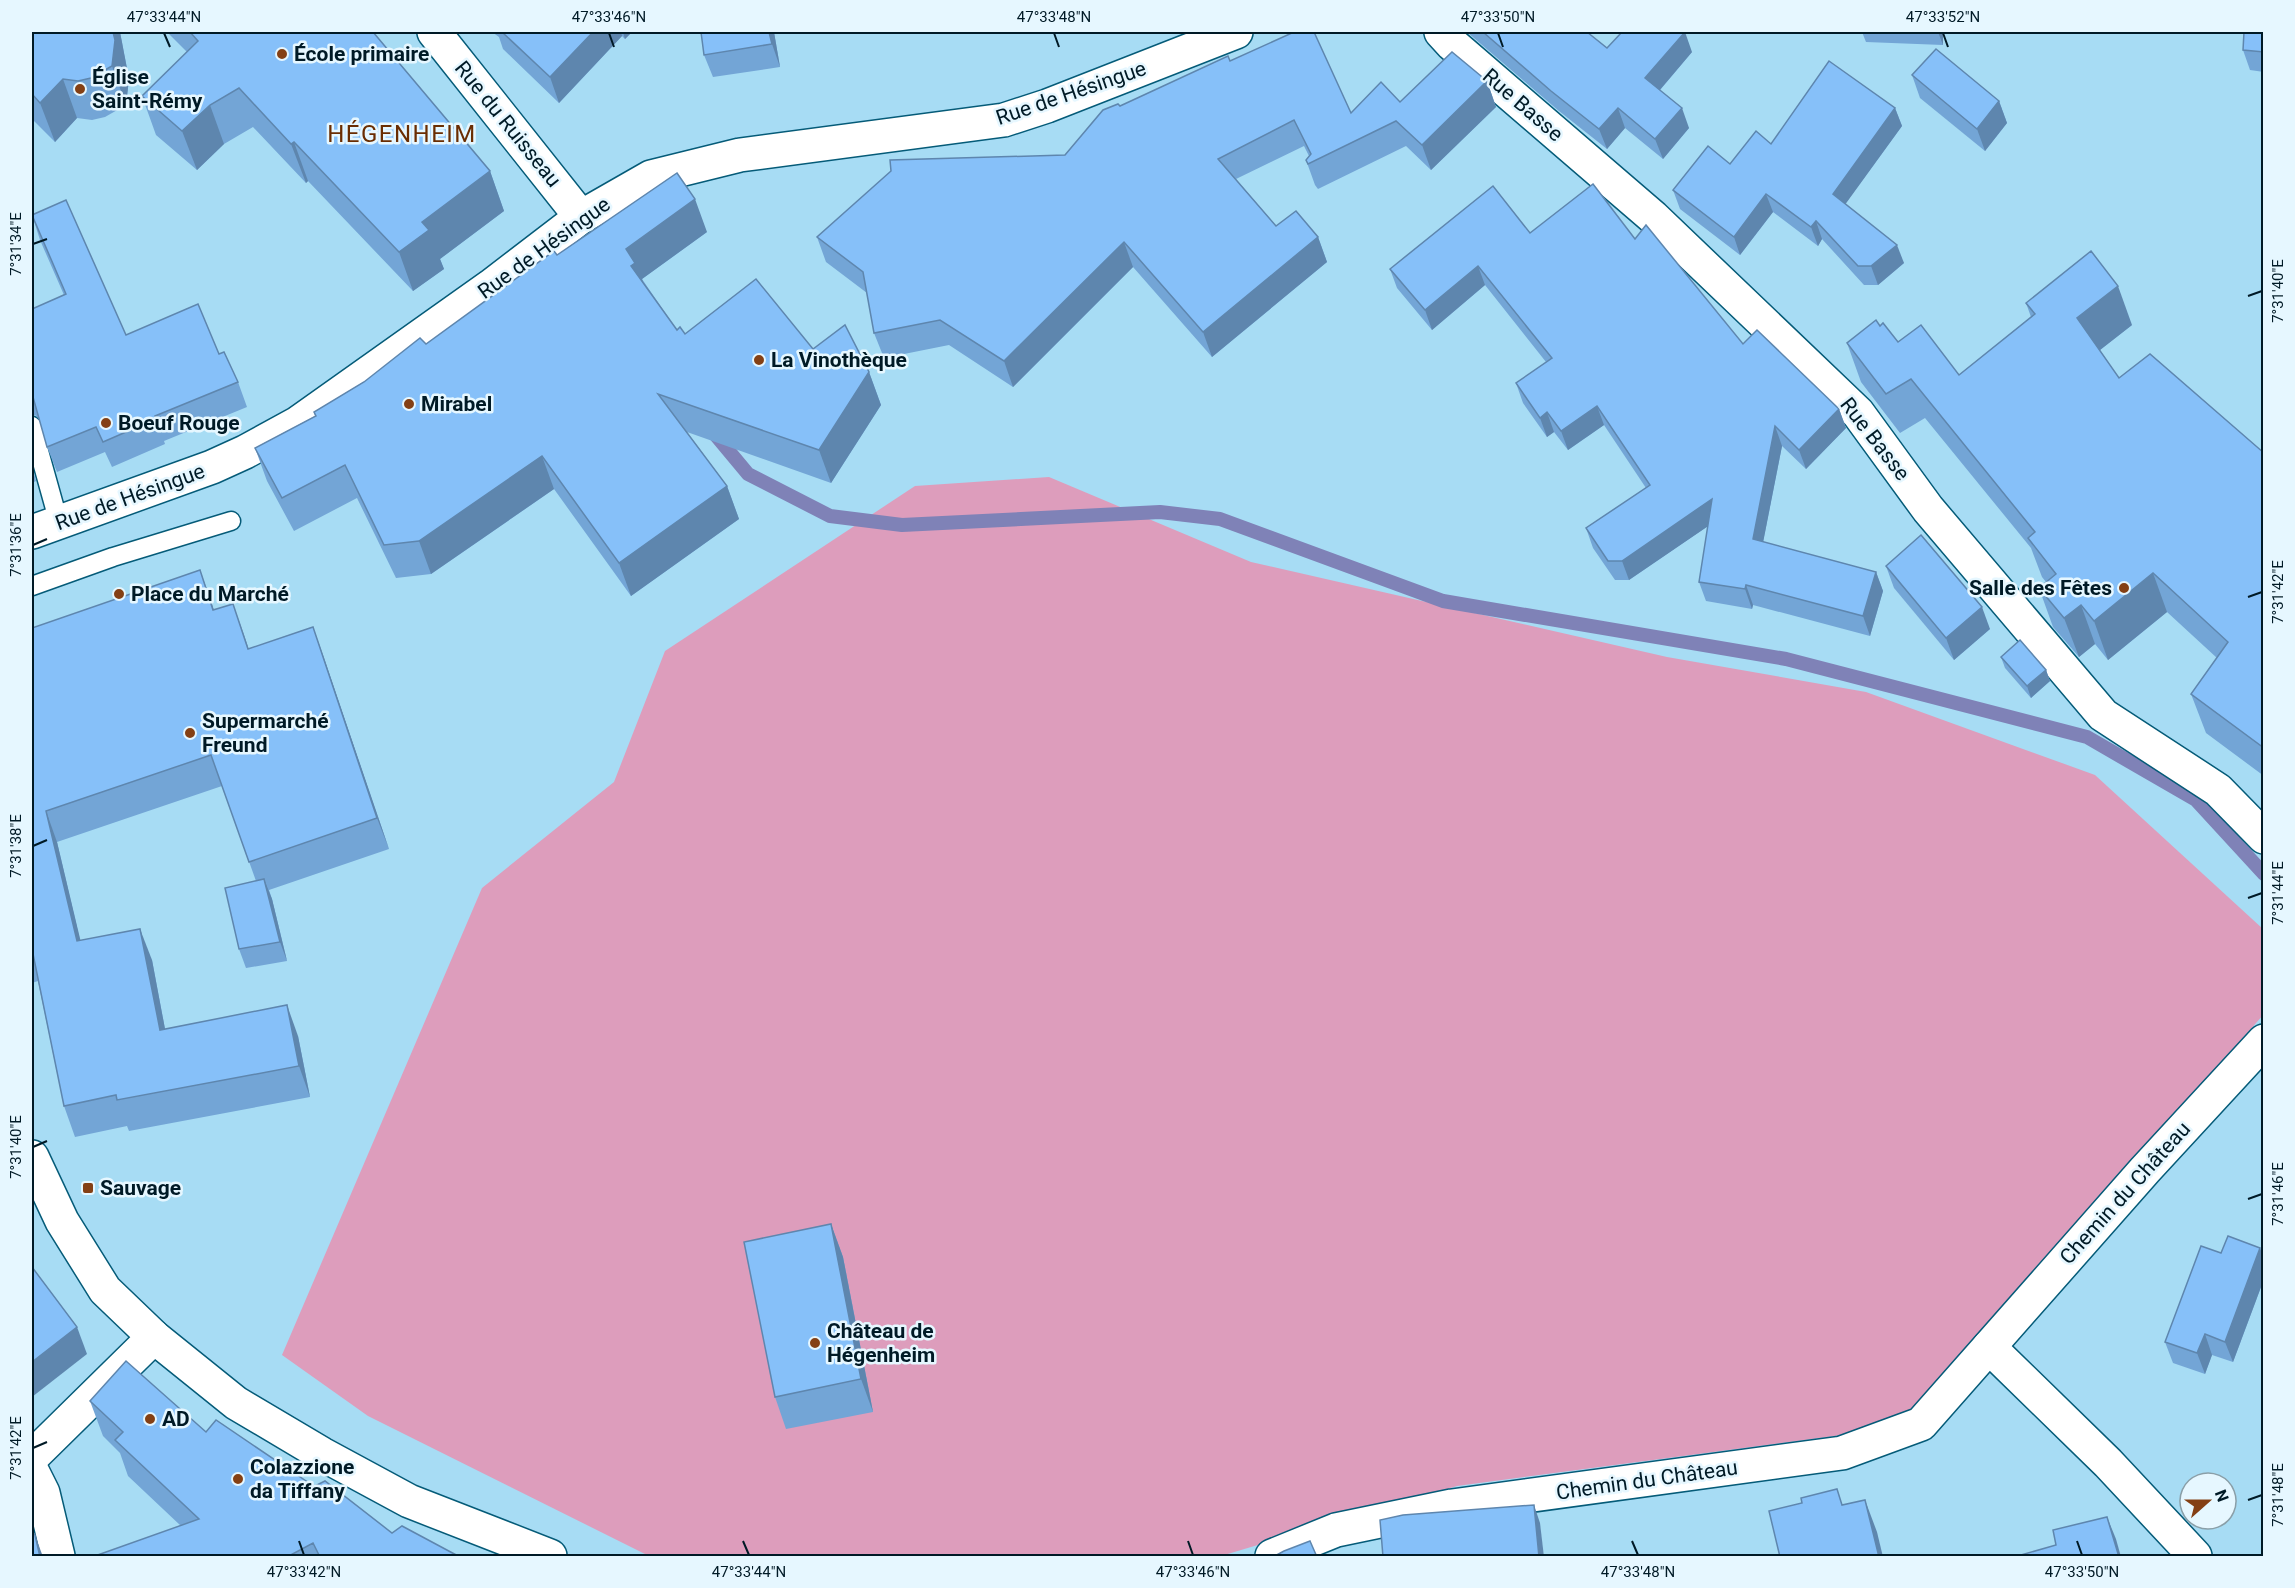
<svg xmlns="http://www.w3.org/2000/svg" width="2295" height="1588" viewBox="0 0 2295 1588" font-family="Roboto,sans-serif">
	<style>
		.green { fill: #dd9dbc }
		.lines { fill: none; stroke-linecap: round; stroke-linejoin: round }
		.stream { stroke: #7f82b7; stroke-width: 14 }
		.service-casing { stroke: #055b78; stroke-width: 21 }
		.minor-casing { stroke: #055b78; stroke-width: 36 }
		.secondary-casing { stroke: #055b78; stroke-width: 36 }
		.service { stroke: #fff; stroke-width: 18 }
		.minor { stroke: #fff; stroke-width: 33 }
		.secondary { stroke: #fff; stroke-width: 33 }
		.wall { fill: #73a5d6 }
		.shaded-wall { fill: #5e86ae }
		.building { fill: #86c0f9; stroke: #5e86ae; stroke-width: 1.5 }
		.ticks { fill: none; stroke: #001a26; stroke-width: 2 }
		.poi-dot { fill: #844015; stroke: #e6f7ff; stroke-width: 2 }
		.labels { text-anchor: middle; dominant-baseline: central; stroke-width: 5; stroke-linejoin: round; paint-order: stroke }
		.poi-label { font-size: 21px; font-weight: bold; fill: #001a26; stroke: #e6f7ff; text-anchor: start }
		.street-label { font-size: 21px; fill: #001a26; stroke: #e6f7ff }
		.quarter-label { font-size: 24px; letter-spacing: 1.5px; fill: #6a2d02; stroke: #e6f7ff }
		.neatline { fill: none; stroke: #001a26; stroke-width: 2 }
		.ticks-label { font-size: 15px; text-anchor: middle; fill: #001a26 }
	</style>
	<rect width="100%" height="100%" fill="#a7dcf4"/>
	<polygon class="green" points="1049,477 1251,562 1667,657 1866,692 2095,775 2263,929 2264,1014 1920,1404 1872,1431 1457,1486 1221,1556 649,1556 368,1416 282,1355 482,888 614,782 665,651 915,486"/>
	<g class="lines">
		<polyline class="stream" points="713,432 748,474 830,516 902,525 1160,512 1220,519 1443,601 1786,659 2087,737 2196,800 2264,874"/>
		<defs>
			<g id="service">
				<polyline points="32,426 59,523"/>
				<polyline points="32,586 113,557 231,521"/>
			</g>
			<g id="minor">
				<polyline points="434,32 581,217"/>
				<polyline points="1441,32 1452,44 1653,217 1858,413 1928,509 2103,715 2218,790 2264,837"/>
				<polyline points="1989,1347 2108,1463 2195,1556"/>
				<polyline points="32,1457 154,1337"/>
				<polyline points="32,1471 43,1493 58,1556"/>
				<polyline points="1272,1556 1336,1530 1452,1506 1842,1453 1921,1424 2145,1170 2264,1041"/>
			</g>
			<g id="secondary">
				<polyline points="32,532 212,467 245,452 298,423 491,286 581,217 651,177 740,155 1004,120 1047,106 1236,32"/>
				<polyline points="32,1157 62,1221 105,1290 154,1337 236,1403 322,1454 409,1501 550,1556"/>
			</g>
		</defs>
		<use href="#service" class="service-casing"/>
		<use href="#minor" class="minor-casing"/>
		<use href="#secondary" class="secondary-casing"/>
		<use href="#service" class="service"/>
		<use href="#minor" class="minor"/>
		<use href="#secondary" class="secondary"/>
	</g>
	<g class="wall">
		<polygon points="32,32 120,32 129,79 126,105 105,117 92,120 77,118 55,142 32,119"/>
		<polygon points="167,32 373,32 490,171 504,211 440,259 444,269 413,291 308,181 306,183 253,127 224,144 197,170 156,135 142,96 187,52"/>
		<polygon points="492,32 632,32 625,39 622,36 559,103 503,49 499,37"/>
		<polygon points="774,32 780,67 713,77 704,55"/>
		<polygon points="1467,32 1587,32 1607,48 1692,52 1660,90 1689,128 1663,159 1625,128 1607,149 1559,111"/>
		<polygon points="1862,32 1943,32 1943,45 1866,42"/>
		<polygon points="2264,32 2264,72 2250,70 2243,50"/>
		<polygon points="1230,61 1351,113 1487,81 1496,107 1431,170 1406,146 1318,189 1315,185 1306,160 1309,156 1304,146 1236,179 1276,226 1318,237 1327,262 1212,357 1133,267 1013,387 949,345 884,358 874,333 867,293 826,262 817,237 1065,155 1120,106"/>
		<polygon points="1912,75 1999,101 2007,123 1985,151 1920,98"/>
		<polygon points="1895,108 1902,126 1845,204 1904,263 1878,285 1864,285 1822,239 1818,246 1773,212 1740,255 1680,209 1673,190 1771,144"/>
		<polygon points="32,215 126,335 219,354 238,382 247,407 164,441 165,444 112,467 105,452 57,472 47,447 40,420 35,415 32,415 32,309 64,295 40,240"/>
		<polygon points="707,232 642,279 677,330 685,334 869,372 881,405 831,483 687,432 727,486 739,519 631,596 554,489 431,574 396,578 357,498 294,531 267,481 255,448 315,416 314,412 426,344 557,255"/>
		<polygon points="1530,233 1635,239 1743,344 1839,409 1846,428 1806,469 1782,446 1763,542 1876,572 1883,591 1870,636 1753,605 1752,609 1706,601 1699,582 1708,526 1629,580 1615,580 1593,548 1586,528 1646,488 1604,425 1568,450 1554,432 1547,437 1523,403 1516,383 1546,362 1485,285 1432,330 1397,288 1390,269"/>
		<polygon points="2026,303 2132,325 2100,350 2119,378 2264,453 2264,776 2206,733 2191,694 2217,658 2167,612 2108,660 2095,644 2079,657 2053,627 2039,588 2046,582 2042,577 2031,548 1925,418 1900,433 1861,382 1847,343 1880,326 1898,342 1959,375 2031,317"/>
		<polygon points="32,466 36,481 32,483"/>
		<polygon points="1886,566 1990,629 1954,660 1894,588"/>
		<polygon points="214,610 248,649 313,627 389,849 269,890 272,899 287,961 246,968 239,949 256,881 222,786 57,842 80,940 152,960 165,1029 298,1036 310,1097 129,1131 127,1126 75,1137 64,1106 38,981 32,983 32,628"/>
		<polygon points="2001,657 2046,670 2050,681 2031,698 2005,668"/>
		<polygon points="831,1224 843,1257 873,1412 786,1429 775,1397"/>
		<polygon points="2260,1248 2264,1259 2264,1279 2233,1362 2212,1355 2205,1374 2173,1363 2165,1342 2221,1253"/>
		<polygon points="90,1401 206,1432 311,1488 392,1533 460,1557 92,1557 181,1526 128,1476 120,1453 103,1436"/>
	</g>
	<g class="shaded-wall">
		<polygon points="113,32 120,32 129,79 126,105 112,66"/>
		<polygon points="593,32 621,32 622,36 559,103 550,77"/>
		<polygon points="623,32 632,32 625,39"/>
		<polygon points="769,32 774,32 780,67 772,44"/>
		<polygon points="1685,32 1692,52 1653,98 1645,78"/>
		<polygon points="1938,32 1943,32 1943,45"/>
		<polygon points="63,79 77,118 55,142 40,103"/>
		<polygon points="1487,81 1496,107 1431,170 1422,145"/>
		<polygon points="1999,101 2007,123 1985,151 1977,129"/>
		<polygon points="210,105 224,144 197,170 182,131"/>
		<polygon points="1618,108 1625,128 1607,149 1599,129"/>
		<polygon points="1682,108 1689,128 1663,159 1655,139"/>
		<polygon points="1895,108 1902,126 1839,213 1833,194"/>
		<polygon points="294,142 308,181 306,183 291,144"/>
		<polygon points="490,171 504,211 440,259 444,269 413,291 399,252 422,222"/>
		<polygon points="1766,194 1773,212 1740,255 1734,237"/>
		<polygon points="695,199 707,232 642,279 647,296 631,266 626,249"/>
		<polygon points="1816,221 1822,239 1818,246 1811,227"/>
		<polygon points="1318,237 1327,262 1212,357 1203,332"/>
		<polygon points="1124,242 1133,267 1013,387 1004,361"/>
		<polygon points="1897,245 1904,263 1878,285 1871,266"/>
		<polygon points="1478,266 1485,285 1432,330 1425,310"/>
		<polygon points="2118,286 2132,325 2091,357 2077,318"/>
		<polygon points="869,372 881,405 831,483 819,450"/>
		<polygon points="1597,406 1604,425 1568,450 1561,431"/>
		<polygon points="1839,409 1846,428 1806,469 1799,450"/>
		<polygon points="1547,412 1554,432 1547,437 1540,418"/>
		<polygon points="1775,426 1782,446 1760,558 1753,539"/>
		<polygon points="542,456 554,489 431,574 419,541"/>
		<polygon points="727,486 739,519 631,596 619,563"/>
		<polygon points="1712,499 1720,518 1629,580 1622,561"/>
		<polygon points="200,570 211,601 224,641 213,610"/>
		<polygon points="1876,572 1883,591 1870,636 1863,616"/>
		<polygon points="2153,573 2167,612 2108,660 2094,621"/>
		<polygon points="1746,585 1753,605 1752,609 1745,589"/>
		<polygon points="233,604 244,635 259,680 248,649"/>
		<polygon points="2081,605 2095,644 2079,657 2064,618"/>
		<polygon points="1982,607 1990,629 1954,660 1946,638"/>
		<polygon points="313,627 324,658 389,849 377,818"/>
		<polygon points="2046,670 2050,681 2031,698 2027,686"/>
		<polygon points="46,811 57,842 88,972 77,941"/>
		<polygon points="264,879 272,899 287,961 280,942"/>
		<polygon points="140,929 152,960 171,1061 160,1030"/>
		<polygon points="287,1005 298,1036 310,1097 299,1066"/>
		<polygon points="831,1224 843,1257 873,1412 861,1379"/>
		<polygon points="2260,1248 2264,1259 2264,1279 2233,1362 2225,1342"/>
		<polygon points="77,1327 87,1354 32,1397 32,1362"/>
		<polygon points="2205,1334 2212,1355 2205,1374 2197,1353"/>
		<polygon points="1865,1500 1877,1532 1883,1557 1879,1557"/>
		<polygon points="1534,1505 1540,1523 1544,1557 1539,1557"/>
		<polygon points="2107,1517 2116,1539 2121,1557 2119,1557"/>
		<polygon points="35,1535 43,1557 40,1557"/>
	</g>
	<g class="building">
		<polygon points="32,32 113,32 115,40 112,66 91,78 78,81 63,79 40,103 32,94"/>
		<polygon points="190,32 373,32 490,171 422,222 429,230 399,252 294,142 291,144 239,88 210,105 182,131 142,96 198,41"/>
		<polygon points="502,32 593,32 550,77"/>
		<polygon points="701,32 769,32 772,44 704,55"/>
		<polygon points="1294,32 1314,32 1351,113 1381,82 1400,102 1452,52 1487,81 1422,145 1396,121 1308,164 1306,160 1311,154 1294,120 1218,159 1276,226 1296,211 1318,237 1203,332 1124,242 1004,361 940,320 874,333 863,272 817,237 891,171 890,160 1065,155 1103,110 1118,104 1120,106 1228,56 1230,61"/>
		<polygon points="1483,32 1587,32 1607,48 1622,32 1685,32 1645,78 1682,108 1655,139 1618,108 1599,129 1551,91"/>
		<polygon points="2244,32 2264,32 2264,52 2243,50"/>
		<polygon points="1936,49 1999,101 1977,129 1912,75"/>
		<polygon points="1829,61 1895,108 1833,194 1897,245 1871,266 1858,266 1816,221 1811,227 1766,194 1734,237 1673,190 1708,146 1730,164 1756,131 1771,144"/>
		<polygon points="677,173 695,199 626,249 635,263 631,266 677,330 680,327 685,334 756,279 813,349 845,325 869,372 819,450 658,394 727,486 619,563 542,456 419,541 384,545 345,465 282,498 255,448 316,416 314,412 364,382 420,338 426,344 554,251 557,255"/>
		<polygon points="1593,184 1635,239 1646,225 1743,344 1757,330 1839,409 1799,450 1775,426 1753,539 1876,572 1863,616 1746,585 1745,589 1699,582 1712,499 1622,561 1608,561 1586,528 1650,485 1597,406 1561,431 1547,412 1540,418 1516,383 1552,358 1478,266 1425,310 1390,269 1493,186 1530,233"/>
		<polygon points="66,200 126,335 198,304 219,354 224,352 238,382 155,416 156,419 103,442 96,427 47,447 33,397 32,395 32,309 66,294 32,215"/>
		<polygon points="2091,251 2118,286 2077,318 2119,378 2150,354 2264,453 2264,748 2191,694 2228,642 2153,573 2094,621 2081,605 2064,618 2039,588 2056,574 2028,538 2035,532 1911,379 1886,394 1847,343 1876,320 1880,326 1883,323 1898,342 1921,325 1959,375 2035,314 2026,303"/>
		<polygon points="1921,535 1982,607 1946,638 1886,566"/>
		<polygon points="200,570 213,610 233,604 248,649 313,627 377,818 249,862 211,755 46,811 77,941 140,929 160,1030 287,1005 299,1066 117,1100 116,1095 64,1106 32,949 32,628"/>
		<polygon points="2020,640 2046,670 2027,686 2001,657"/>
		<polygon points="264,879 280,942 239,949 225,888"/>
		<polygon points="831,1224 861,1379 775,1397 744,1242"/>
		<polygon points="2228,1236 2260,1248 2225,1342 2205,1334 2197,1353 2165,1342 2201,1246 2221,1253"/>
		<polygon points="32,1267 77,1327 32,1362"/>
		<polygon points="126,1361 206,1432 216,1420 309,1483 311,1488 325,1481 392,1533 402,1526 460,1557 320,1557 313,1543 287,1557 92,1557 199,1519 115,1440 123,1432 90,1401"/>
		<polygon points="1837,1489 1842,1505 1865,1500 1879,1557 1780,1557 1769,1511 1802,1503 1801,1498"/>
		<polygon points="1534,1505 1539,1557 1383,1557 1380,1520 1403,1515"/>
		<polygon points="2107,1517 2119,1557 2014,1557 2056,1545 2053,1530"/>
		<polygon points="32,1531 35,1535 40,1557 32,1557"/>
		<polygon points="1310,1541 1317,1557 1273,1557 1284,1551"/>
	</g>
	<path class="ticks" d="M164,33L170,47M609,33L614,47M1054,33L1059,47M1498,33L1503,47M1943,33L1948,47M33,244L47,239M2248,296L2262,291M33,545L47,539M2248,597L2262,592M33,846L47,840M2248,898L2262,893M33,1147L47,1141M2248,1199L2262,1194M33,1448L47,1442M2248,1500L2262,1495M299,1541L304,1555M743,1541L749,1555M1188,1541L1193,1555M1632,1541L1638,1555M2077,1541L2082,1555"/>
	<g class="poi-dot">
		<circle cx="282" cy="54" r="6"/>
		<circle cx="80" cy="89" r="6"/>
		<circle cx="759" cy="360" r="6"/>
		<circle cx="409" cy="404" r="6"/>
		<circle cx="106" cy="423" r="6"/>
		<circle cx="2124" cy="588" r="6"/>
		<circle cx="119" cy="594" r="6"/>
		<circle cx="190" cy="733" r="6"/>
		<rect x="82" y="1182" width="12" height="12" rx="3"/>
		<circle cx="815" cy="1343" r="6"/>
		<circle cx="150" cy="1419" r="6"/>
		<circle cx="238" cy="1479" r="6"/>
	</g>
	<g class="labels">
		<g class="poi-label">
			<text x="294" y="54">École primaire</text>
			<text x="92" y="77">Église<tspan x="92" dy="24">Saint-Rémy</tspan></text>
			<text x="771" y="360">La Vinothèque</text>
			<text x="421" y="404">Mirabel</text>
			<text x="118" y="423">Boeuf Rouge</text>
			<text x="2112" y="588" text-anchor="end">Salle des Fêtes</text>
			<text x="131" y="594">Place du Marché</text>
			<text x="202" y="721">Supermarché<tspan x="202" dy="24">Freund</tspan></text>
			<text x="100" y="1188">Sauvage</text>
			<text x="827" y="1331">Château de<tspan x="827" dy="24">Hégenheim</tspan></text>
			<text x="162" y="1419">AD</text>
			<text x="250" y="1467">Colazzione<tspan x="250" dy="24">da Tiffany</tspan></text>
		</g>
		<g class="street-label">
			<text transform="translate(1071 93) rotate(-19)">Rue de Hésingue</text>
			<text transform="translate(1523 105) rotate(41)">Rue Basse</text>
			<text transform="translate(508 124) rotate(51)">Rue du Ruisseau</text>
			<text transform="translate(544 248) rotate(-36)">Rue de Hésingue</text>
			<text transform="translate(1875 439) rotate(52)">Rue Basse</text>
			<text transform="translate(130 497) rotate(-20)">Rue de Hésingue</text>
			<text transform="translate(2125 1193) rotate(-48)">Chemin du Château</text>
			<text transform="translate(1647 1480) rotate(-8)">Chemin du Château</text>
		</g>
		<g class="quarter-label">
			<text x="402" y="134">HÉGENHEIM</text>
		</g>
	</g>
	<rect width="2295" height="1588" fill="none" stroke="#e6f7ff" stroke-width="66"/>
	<g transform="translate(2208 1501) rotate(69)"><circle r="28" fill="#e6f7ff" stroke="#8a9fa8" stroke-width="1.5"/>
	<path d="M0-4.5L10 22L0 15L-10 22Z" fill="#844015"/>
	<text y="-9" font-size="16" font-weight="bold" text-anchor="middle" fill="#001a26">N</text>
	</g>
	<rect x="33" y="33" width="2229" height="1522" class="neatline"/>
	<g class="ticks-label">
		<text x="164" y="22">47°33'44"N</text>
		<text x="609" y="22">47°33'46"N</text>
		<text x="1054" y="22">47°33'48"N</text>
		<text x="1498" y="22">47°33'50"N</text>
		<text x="1943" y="22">47°33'52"N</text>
		<text transform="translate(16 244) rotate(-90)" y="5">7°31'34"E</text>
		<text transform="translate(2278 291) rotate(-90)" y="5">7°31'40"E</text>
		<text transform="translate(16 545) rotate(-90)" y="5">7°31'36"E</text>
		<text transform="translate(2278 592) rotate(-90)" y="5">7°31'42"E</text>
		<text transform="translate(16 846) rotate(-90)" y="5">7°31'38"E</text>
		<text transform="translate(2278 893) rotate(-90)" y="5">7°31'44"E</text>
		<text transform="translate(16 1147) rotate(-90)" y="5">7°31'40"E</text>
		<text transform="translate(2278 1194) rotate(-90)" y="5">7°31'46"E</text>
		<text transform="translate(16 1448) rotate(-90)" y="5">7°31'42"E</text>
		<text transform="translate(2278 1495) rotate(-90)" y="5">7°31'48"E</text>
		<text x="304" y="1577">47°33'42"N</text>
		<text x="749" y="1577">47°33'44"N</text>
		<text x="1193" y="1577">47°33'46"N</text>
		<text x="1638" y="1577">47°33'48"N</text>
		<text x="2082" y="1577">47°33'50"N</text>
	</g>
</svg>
